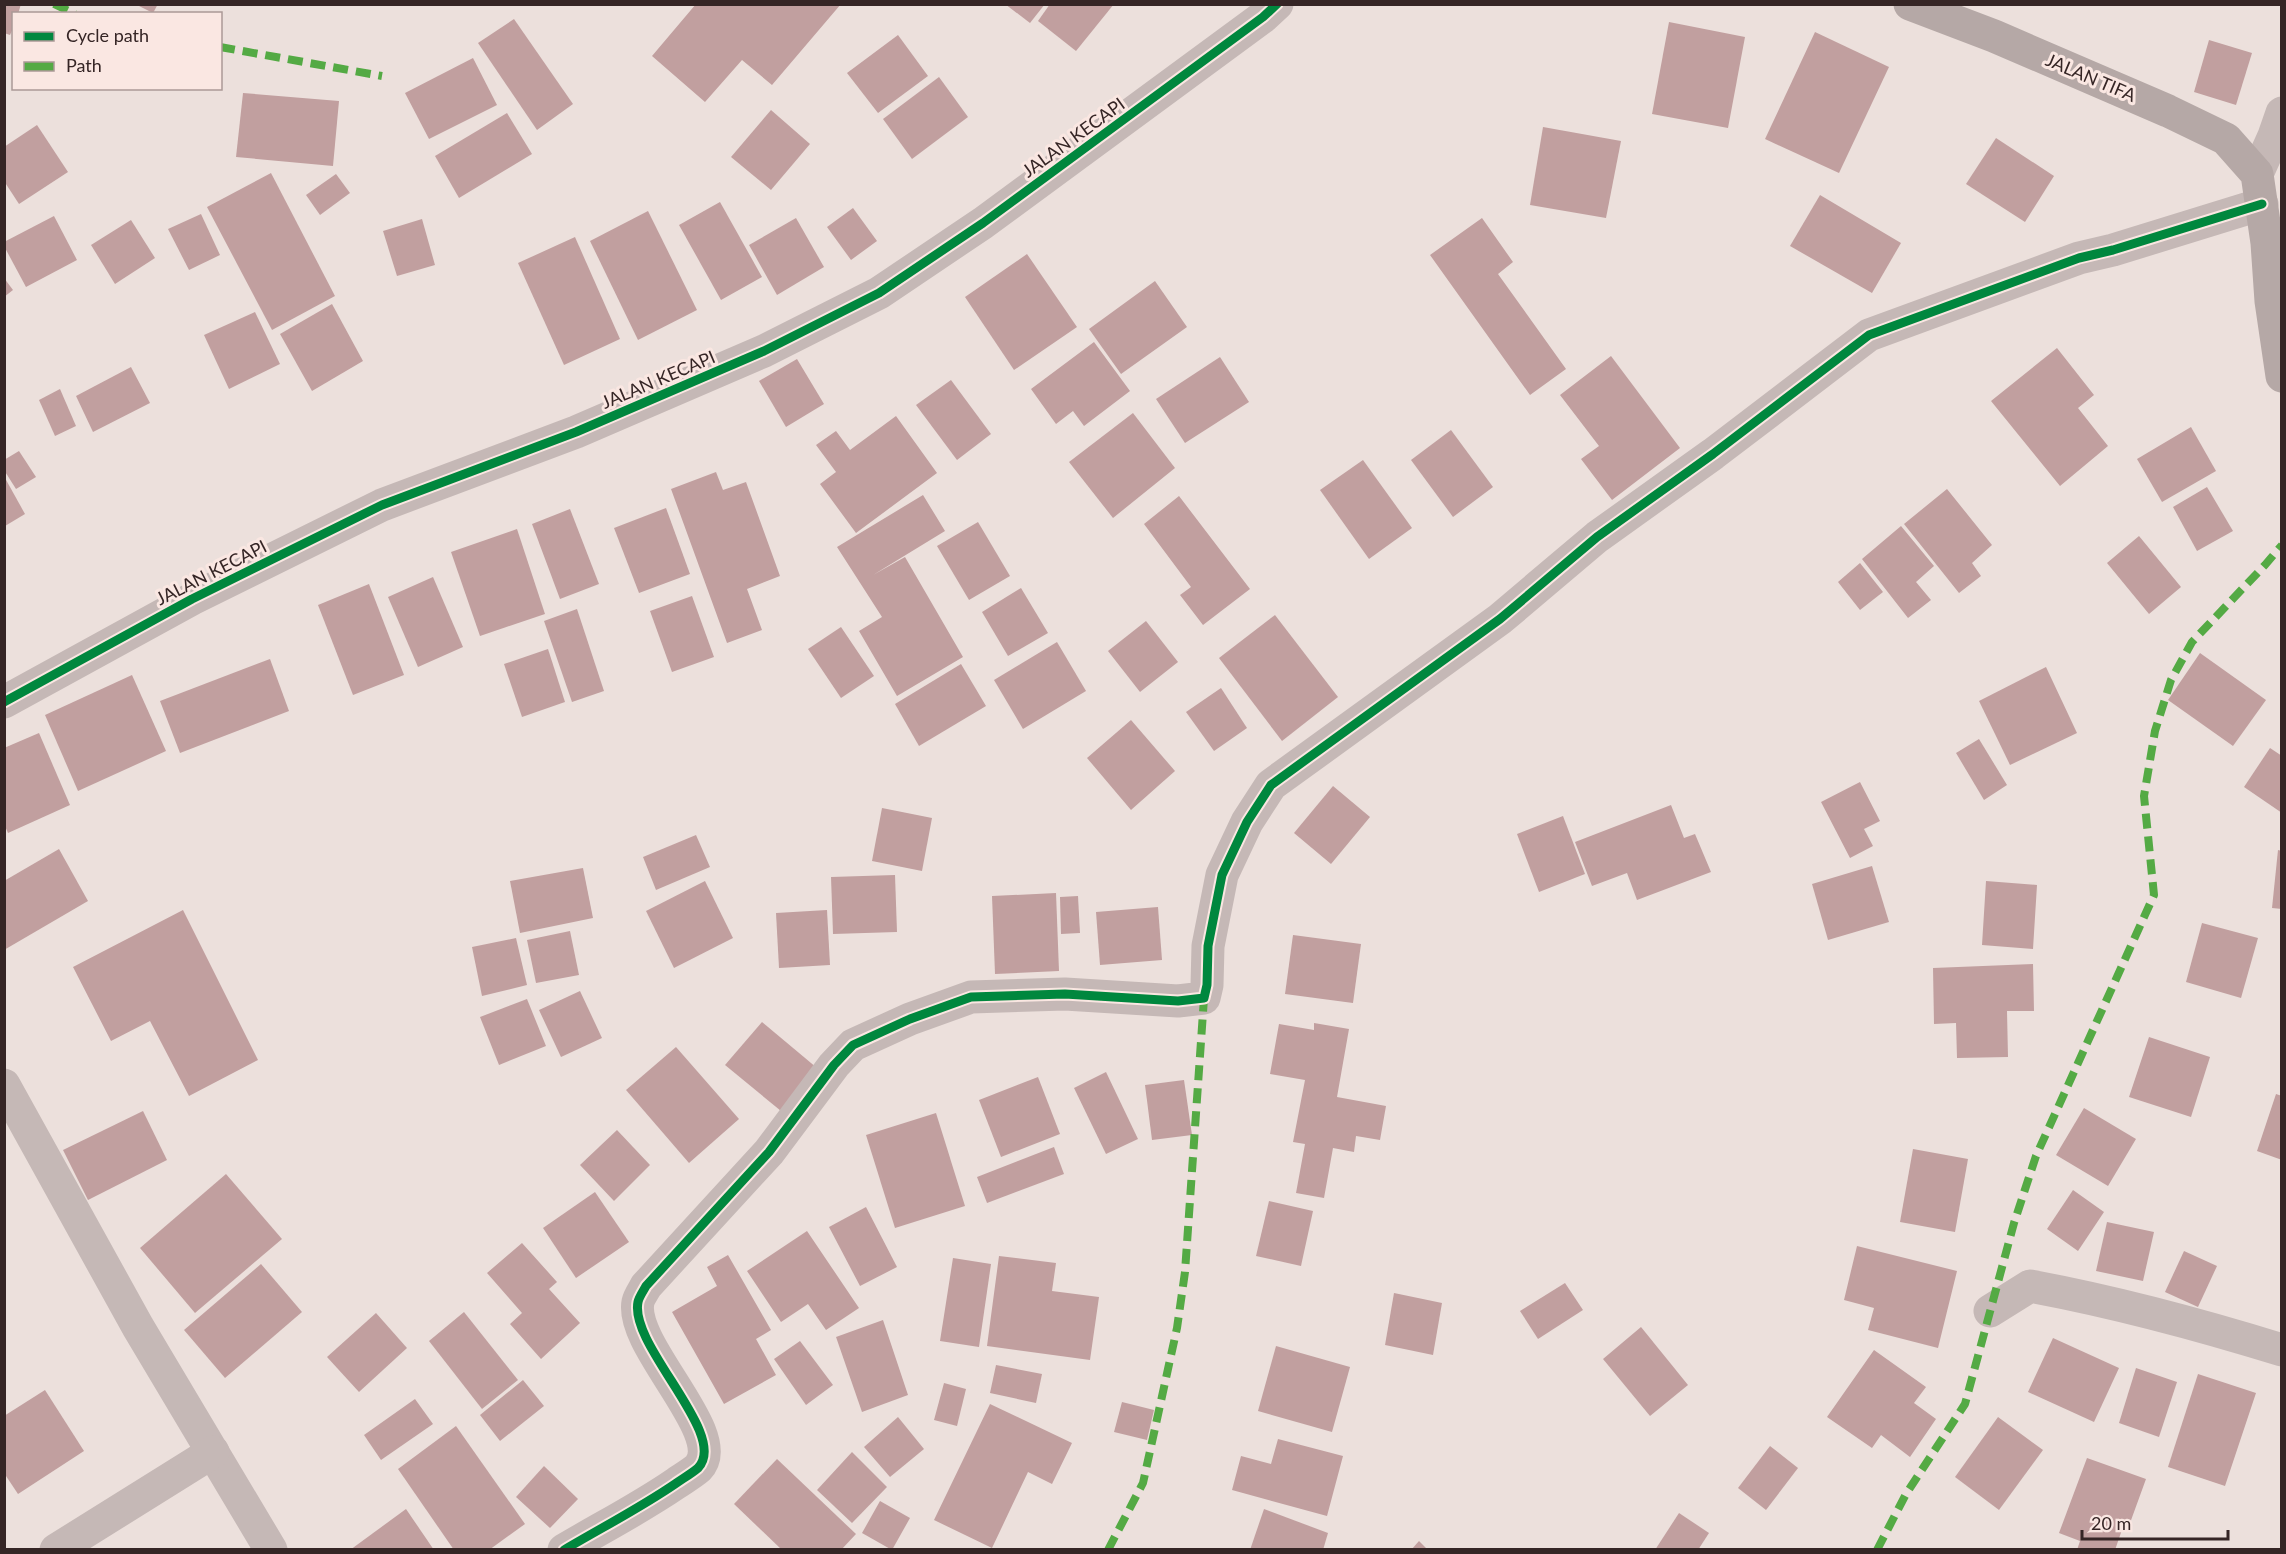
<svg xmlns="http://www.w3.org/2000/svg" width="2286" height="1554" viewBox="0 0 2286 1554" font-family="Lato,sans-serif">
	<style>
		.building { fill: #c19f9f }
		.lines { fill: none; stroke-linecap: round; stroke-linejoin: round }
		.street { stroke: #c5b8b6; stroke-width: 33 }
		.secondary { stroke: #b5a8a6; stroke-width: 33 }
		.quiet { stroke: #54aa44; stroke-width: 8; stroke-dasharray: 15 8; stroke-linecap: butt }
		.cycleway-casing { stroke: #fae7e2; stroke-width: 13 }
		.cycleway { stroke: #00873e; stroke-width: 9 }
		.labels { text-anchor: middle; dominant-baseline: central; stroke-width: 6; stroke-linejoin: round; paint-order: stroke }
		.street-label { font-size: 18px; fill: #352525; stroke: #fae7e2 }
	</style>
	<rect width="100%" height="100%" fill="#ece0dc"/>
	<g class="building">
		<polygon points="4,4 21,4 18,14 14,14 14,26 10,35 4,33"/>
		<polygon points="135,4 158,4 153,13"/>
		<polygon points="696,4 841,4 772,85 742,60 705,102 652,56"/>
		<polygon points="1005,4 1045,4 1030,23"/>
		<polygon points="1050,4 1114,4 1076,51 1038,21"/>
		<polygon points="514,19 573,104 537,130 478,43"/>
		<polygon points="1669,22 1745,37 1728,128 1652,114"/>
		<polygon points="1815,32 1889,67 1839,173 1765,139"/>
		<polygon points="898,35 928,76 878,113 847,73"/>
		<polygon points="2209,40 2252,53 2236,105 2194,92"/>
		<polygon points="473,58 497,105 429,139 405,93"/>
		<polygon points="939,77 968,117 912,159 883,119"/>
		<polygon points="243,93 339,101 333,166 236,157"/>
		<polygon points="771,110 810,144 771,190 731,157"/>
		<polygon points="507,113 532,154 459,198 435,156"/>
		<polygon points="37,125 68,172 19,204 4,181 4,147"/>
		<polygon points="1543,127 1621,141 1606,218 1530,205"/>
		<polygon points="1996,138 2054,176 2025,222 1966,184"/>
		<polygon points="271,173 335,296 272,330 207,207"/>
		<polygon points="336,174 350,193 320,215 306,195"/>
		<polygon points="1820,195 1901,243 1872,293 1790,246"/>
		<polygon points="720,202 762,277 721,300 679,225"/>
		<polygon points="853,208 877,241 851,260 827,227"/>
		<polygon points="648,211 697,310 638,340 590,241"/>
		<polygon points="201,214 220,255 189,270 168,229"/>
		<polygon points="54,216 77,260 26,287 4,246 4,242"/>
		<polygon points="796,218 824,267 777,295 749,245"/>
		<polygon points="1482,218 1513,262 1498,274 1566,369 1530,395 1430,255"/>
		<polygon points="422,219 435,265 397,276 383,231"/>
		<polygon points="131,220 155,258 115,284 91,245"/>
		<polygon points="575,237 620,339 564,365 518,263"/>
		<polygon points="1027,254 1077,327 1014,370 965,297"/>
		<polygon points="4,278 13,290 4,297"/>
		<polygon points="1155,281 1187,327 1121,374 1089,329"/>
		<polygon points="332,304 363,361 312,391 280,334"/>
		<polygon points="255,312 280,364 229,389 204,335"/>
		<polygon points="1094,342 1130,391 1084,426 1073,411 1056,424 1031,389"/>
		<polygon points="2057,348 2094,395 2078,408 2108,446 2060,486 1991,401"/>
		<polygon points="1611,356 1680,448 1612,500 1581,459 1599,446 1560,395"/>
		<polygon points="1220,357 1249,402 1185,443 1156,399"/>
		<polygon points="797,359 824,404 786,427 759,381"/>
		<polygon points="131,367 150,403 93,432 76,396"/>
		<polygon points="951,380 991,434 957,460 916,405"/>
		<polygon points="60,389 76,426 55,436 39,400"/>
		<polygon points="1133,413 1175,468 1113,518 1069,462"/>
		<polygon points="896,416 937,473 856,533 820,484 836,472 816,445 836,431 850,450"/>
		<polygon points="2191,427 2216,471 2162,502 2137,459"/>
		<polygon points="1451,430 1493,487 1453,517 1411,460"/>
		<polygon points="19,451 36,477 16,489 4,470 4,460"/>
		<polygon points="1363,460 1412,528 1369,559 1320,490"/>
		<polygon points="716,472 723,490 746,482 780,576 747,589 762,630 727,643 671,489"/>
		<polygon points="5,478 25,514 5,526"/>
		<polygon points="2207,487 2233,531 2197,551 2173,507"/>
		<polygon points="1947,489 1992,545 1972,563 1981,576 1959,593 1904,524"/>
		<polygon points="923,495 945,531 873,575 905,557 963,657 897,696 859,631 882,617 837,547"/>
		<polygon points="1179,496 1250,589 1203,625 1180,595 1191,587 1144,524"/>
		<polygon points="666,508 690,574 639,593 614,528"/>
		<polygon points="570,509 599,584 560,599 532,524"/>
		<polygon points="978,522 1010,576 969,600 937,546"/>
		<polygon points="1901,526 1934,566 1916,582 1931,600 1908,618 1862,559"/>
		<polygon points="517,529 545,614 480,636 451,552"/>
		<polygon points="2139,536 2181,587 2149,614 2107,563"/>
		<polygon points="1860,563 1883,592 1860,610 1838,582"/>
		<polygon points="433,577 463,647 418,667 388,597"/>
		<polygon points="369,584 404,675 353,695 318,605"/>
		<polygon points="1021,588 1048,633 1008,656 982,612"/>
		<polygon points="692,596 714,657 672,672 650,611"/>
		<polygon points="577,609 604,691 572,702 544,621"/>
		<polygon points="1275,615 1338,697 1282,741 1219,658"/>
		<polygon points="1146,621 1178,662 1140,692 1108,651"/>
		<polygon points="841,627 874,676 841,698 808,649"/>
		<polygon points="1057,642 1086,691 1023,729 994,680"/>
		<polygon points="548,649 565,702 522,717 504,664"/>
		<polygon points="2200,653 2266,700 2233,746 2168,700"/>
		<polygon points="270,659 289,711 180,753 160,701"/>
		<polygon points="961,664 986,706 919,746 895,704"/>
		<polygon points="2046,667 2077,733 2010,765 1979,701"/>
		<polygon points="132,675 166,751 78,791 45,715"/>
		<polygon points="1221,688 1247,728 1214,751 1186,712"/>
		<polygon points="1131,720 1175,771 1131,810 1087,758"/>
		<polygon points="39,733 70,805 8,833 4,824 4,748"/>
		<polygon points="1979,739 2007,785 1984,800 1956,753"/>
		<polygon points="2270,748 2282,756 2282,813 2244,787"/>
		<polygon points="1860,782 1880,821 1864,829 1873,846 1850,858 1821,802"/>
		<polygon points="1333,786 1370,817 1331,864 1294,833"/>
		<polygon points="1671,805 1684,838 1695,834 1711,872 1637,900 1627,873 1592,886 1575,842"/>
		<polygon points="882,808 932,818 922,871 872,861"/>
		<polygon points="1563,816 1585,874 1539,892 1517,834"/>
		<polygon points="696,835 710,867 656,890 643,857"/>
		<polygon points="59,849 88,901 4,950 4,881"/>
		<polygon points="2278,850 2282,851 2282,909 2272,908"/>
		<polygon points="1872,866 1889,922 1828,940 1812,884"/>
		<polygon points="583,868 593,918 520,933 510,881"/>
		<polygon points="895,875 897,932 833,934 831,877"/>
		<polygon points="705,881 733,938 674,968 646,911"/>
		<polygon points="1986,881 2037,885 2033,949 1982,945"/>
		<polygon points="1056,893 1059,971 995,974 992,896"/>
		<polygon points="1078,896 1080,933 1061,934 1060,897"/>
		<polygon points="1158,907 1162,960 1100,965 1096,912"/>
		<polygon points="183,910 258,1060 189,1096 150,1021 111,1041 73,967"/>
		<polygon points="827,910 830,965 779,968 776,913"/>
		<polygon points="2202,923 2258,938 2241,998 2186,982"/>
		<polygon points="570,931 579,975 536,983 527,940"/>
		<polygon points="1293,935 1361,944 1353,1003 1285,994"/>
		<polygon points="516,938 527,985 482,996 472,947"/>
		<polygon points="2033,964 2034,1011 2007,1011 2008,1057 1957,1058 1956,1023 1934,1024 1933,968"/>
		<polygon points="580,991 602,1038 561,1057 539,1010"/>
		<polygon points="527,999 546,1046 499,1065 480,1017"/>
		<polygon points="762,1022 817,1068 781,1111 725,1065"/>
		<polygon points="1314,1023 1349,1029 1337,1097 1386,1106 1380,1140 1356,1136 1354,1152 1333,1148 1324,1198 1296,1193 1305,1144 1293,1142 1305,1080 1270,1074 1279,1024 1314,1030"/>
		<polygon points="2149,1037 2210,1057 2191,1117 2129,1097"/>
		<polygon points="676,1047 739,1119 689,1163 626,1090"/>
		<polygon points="1106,1072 1138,1139 1106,1154 1074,1088"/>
		<polygon points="1038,1077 1060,1134 1001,1157 979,1100"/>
		<polygon points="1184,1080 1192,1135 1152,1140 1145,1085"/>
		<polygon points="2276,1094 2282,1096 2282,1160 2257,1151"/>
		<polygon points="2084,1108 2136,1139 2108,1186 2056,1155"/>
		<polygon points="143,1111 167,1160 88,1200 63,1150"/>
		<polygon points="936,1113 965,1206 895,1228 866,1135"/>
		<polygon points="617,1130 650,1165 614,1201 580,1165"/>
		<polygon points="1054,1147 1064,1174 987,1203 977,1177"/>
		<polygon points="1913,1149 1968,1159 1955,1232 1900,1222"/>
		<polygon points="226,1174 282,1239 195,1313 140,1248"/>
		<polygon points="2073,1190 2104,1212 2078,1251 2047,1229"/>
		<polygon points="595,1192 629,1242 576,1278 543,1228"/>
		<polygon points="1269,1201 1313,1211 1301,1266 1256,1256"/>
		<polygon points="866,1207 897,1267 860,1286 829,1227"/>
		<polygon points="2107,1222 2154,1232 2143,1281 2096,1271"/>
		<polygon points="807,1231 859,1308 826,1330 808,1304 781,1322 747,1271"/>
		<polygon points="522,1243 557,1282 549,1289 580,1323 541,1359 510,1324 522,1313 487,1273"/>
		<polygon points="1857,1246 1957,1271 1938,1348 1868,1330 1874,1308 1844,1300"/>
		<polygon points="2184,1251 2217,1266 2198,1307 2165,1292"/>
		<polygon points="728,1255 771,1330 756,1339 776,1375 724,1404 672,1312 717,1286 707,1267"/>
		<polygon points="999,1256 1056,1263 1052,1291 1099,1297 1090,1360 987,1346"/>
		<polygon points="953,1258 991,1264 979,1347 940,1341"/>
		<polygon points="261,1264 302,1312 225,1378 184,1330"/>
		<polygon points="1565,1283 1583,1310 1538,1339 1520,1311"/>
		<polygon points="1394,1293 1442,1303 1433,1355 1385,1345"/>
		<polygon points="464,1312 518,1380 482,1409 429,1341"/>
		<polygon points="376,1313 407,1348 359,1392 327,1357"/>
		<polygon points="883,1320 908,1395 862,1412 836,1337"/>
		<polygon points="1641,1327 1688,1385 1650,1416 1603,1359"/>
		<polygon points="2053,1338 2119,1368 2094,1422 2028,1392"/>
		<polygon points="800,1341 833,1385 806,1405 774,1359"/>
		<polygon points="1276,1346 1350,1367 1332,1432 1258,1411"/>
		<polygon points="1874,1350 1926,1387 1914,1403 1936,1419 1910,1457 1881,1435 1872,1448 1827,1417"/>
		<polygon points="996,1365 1042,1374 1036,1403 990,1393"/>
		<polygon points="2136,1368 2177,1382 2159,1437 2119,1423"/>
		<polygon points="2198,1374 2256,1393 2225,1486 2168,1467"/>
		<polygon points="523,1380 544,1406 500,1441 480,1415"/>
		<polygon points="944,1383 966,1389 957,1426 934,1420"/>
		<polygon points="45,1390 84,1451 18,1494 4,1473 4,1416"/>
		<polygon points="415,1399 433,1424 381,1460 364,1435"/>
		<polygon points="1122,1402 1154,1410 1147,1440 1114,1432"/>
		<polygon points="990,1404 1072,1443 1052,1484 1028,1472 992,1548 934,1520"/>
		<polygon points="898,1417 924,1449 890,1477 864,1447"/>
		<polygon points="1998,1417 2043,1450 1999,1510 1955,1477"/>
		<polygon points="456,1426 525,1524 489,1550 454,1550 398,1469"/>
		<polygon points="1278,1439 1343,1456 1327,1516 1232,1490 1241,1456 1271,1464"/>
		<polygon points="1770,1446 1798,1468 1766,1510 1738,1488"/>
		<polygon points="852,1452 887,1487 852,1523 817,1490"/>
		<polygon points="2087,1458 2146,1479 2130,1523 2125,1521 2115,1550 2077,1550 2080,1541 2059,1533"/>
		<polygon points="777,1459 856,1534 841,1550 782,1550 734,1504"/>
		<polygon points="544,1466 578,1499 550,1528 516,1497"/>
		<polygon points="880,1501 910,1518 892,1550 862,1533"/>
		<polygon points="406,1509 434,1550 350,1550"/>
		<polygon points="1264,1509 1328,1533 1323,1550 1250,1550"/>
		<polygon points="1679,1513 1709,1533 1698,1550 1655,1550"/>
		<polygon points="1419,1541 1428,1550 1411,1550"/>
	</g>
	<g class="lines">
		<g class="street">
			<polyline points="2257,174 2274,136 2282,113"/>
			<polyline points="4,702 192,599 382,505 576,432 764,351 879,293 983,223 1263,17 1277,4"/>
			<polyline points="4,1085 138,1327 271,1550"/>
			<path d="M1990,1311L2030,1286C2116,1302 2198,1324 2282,1350"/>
			<polyline points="56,1550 213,1452"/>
			<path d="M564,1550C601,1528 640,1508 675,1484C682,1479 691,1474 698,1468C730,1435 629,1346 638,1302C639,1297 644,1290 646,1286L769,1152L834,1065L853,1045L910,1019L971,997L1065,994L1178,1001L1204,998L1207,985L1208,946L1222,875L1247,822L1271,785L1500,619L1597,537L1713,454L1869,335L2079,258L2113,250L2262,204"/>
		</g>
		<polyline class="secondary" points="1910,4 1994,36 2168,111 2226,139 2257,174 2267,243 2271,301 2282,376"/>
		<g class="quiet">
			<polyline points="54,4 75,14"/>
			<polyline points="220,47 382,76"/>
			<polyline points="1108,1550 1143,1483 1177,1328 1185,1272 1204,998"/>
			<polyline points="1877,1550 1906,1494 1965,1404 2014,1223 2036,1156 2154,895 2144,796 2155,731 2171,680 2192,642 2265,565 2282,545"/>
		</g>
		<defs>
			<g id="cycleway">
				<polyline points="4,702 192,599 382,505 576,432 764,351 879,293 983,223 1263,17 1277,4"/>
				<path d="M564,1550C601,1528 640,1508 675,1484C682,1479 691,1474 698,1468C730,1435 629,1346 638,1302C639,1297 644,1290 646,1286L769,1152L834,1065L853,1045L910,1019L971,997L1065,994L1178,1001L1204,998L1207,985L1208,946L1222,875L1247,822L1271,785L1500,619L1597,537L1713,454L1869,335L2079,258L2113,250L2262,204"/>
			</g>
		</defs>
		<use href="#cycleway" class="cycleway-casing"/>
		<use href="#cycleway" class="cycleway"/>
	</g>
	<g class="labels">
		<g class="street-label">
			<text transform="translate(2091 77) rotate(23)">JALAN TIFA</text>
			<text transform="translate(1073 137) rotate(-36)">JALAN KECAPI</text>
			<text transform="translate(658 379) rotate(-23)">JALAN KECAPI</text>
			<text transform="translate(211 572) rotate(-27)">JALAN KECAPI</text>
		</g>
	</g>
	<rect width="2286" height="1554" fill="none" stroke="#352525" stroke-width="12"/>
	<rect x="12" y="12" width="210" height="78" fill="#fae7e2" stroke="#ab9996" stroke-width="1.5"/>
	<rect x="24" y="32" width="30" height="9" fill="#00873e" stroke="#ab9996" stroke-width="1.5"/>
	<text x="66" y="42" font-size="18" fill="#352525">Cycle path</text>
	<rect x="24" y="62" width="30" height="9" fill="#54aa44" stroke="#ab9996" stroke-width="1.5"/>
	<text x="66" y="72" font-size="18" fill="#352525">Path</text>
	<path d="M2082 1530v9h146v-9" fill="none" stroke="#352525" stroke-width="3"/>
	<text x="2091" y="1530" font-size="18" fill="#352525" stroke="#fae7e2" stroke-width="4.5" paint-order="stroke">20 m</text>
</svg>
